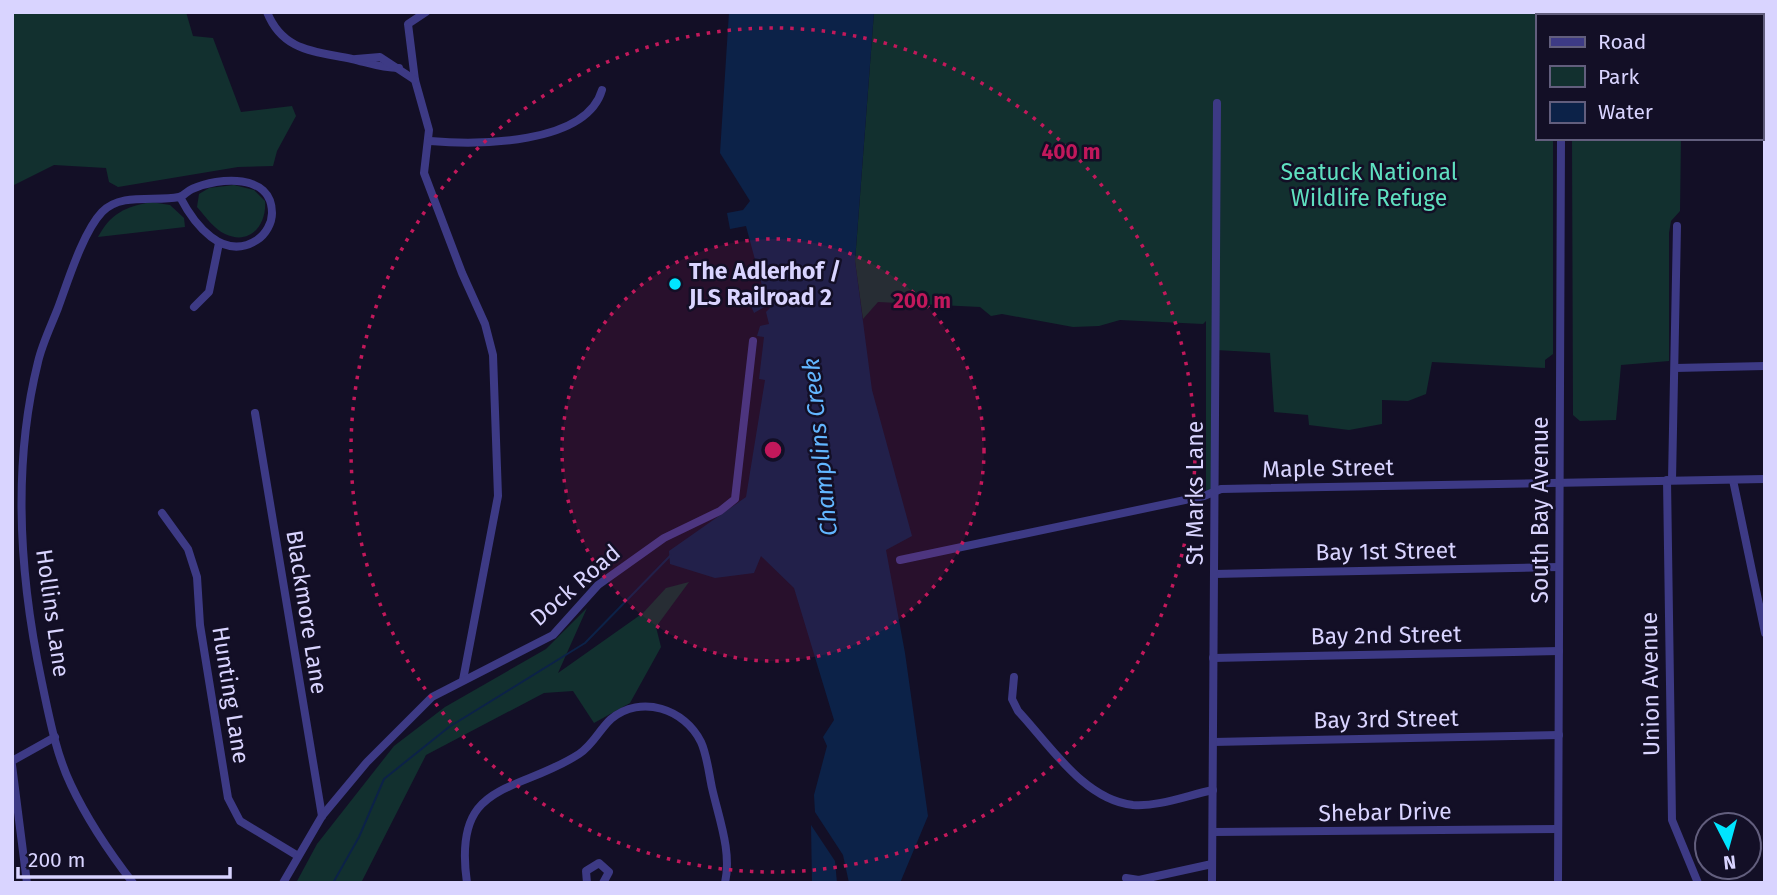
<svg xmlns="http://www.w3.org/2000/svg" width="1777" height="895" viewBox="0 0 1777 895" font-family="'Fira Sans',sans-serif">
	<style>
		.green { fill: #12302f }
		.water { fill: #0c2248 }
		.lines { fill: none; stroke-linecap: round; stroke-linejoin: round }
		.stream { stroke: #0c2248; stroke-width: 2 }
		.minor { stroke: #3d3a85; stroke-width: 8 }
		.ring { fill: none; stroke: #c2185b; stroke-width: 3.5; stroke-dasharray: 3.5 7 }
		.poi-dot { fill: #00e5ff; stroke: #130f26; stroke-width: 2.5 }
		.labels { text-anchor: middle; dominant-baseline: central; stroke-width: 5; stroke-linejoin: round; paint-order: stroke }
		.park-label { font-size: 23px; fill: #5fe0c0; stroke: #130f26 }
		.poi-label { font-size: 23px; font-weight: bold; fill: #d9d4ff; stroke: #130f26; text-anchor: start }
		.street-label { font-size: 23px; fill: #d9d4ff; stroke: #130f26 }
		.water-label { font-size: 24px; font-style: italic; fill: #62b6ff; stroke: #130f26 }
		.centre { fill: #c2185b; stroke: #130f26; stroke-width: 3.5 }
		.ring-label { font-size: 21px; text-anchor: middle; font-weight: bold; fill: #c2185b; stroke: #130f26; stroke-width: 5; stroke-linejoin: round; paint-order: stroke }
	</style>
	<rect width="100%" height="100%" fill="#130f26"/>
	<g class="green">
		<polygon points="12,12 186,12 193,36 213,38 241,112 292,106 296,116 277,151 273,166 238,167 118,187 109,182 106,168 54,165 12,186"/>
		<polygon points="874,12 1554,12 1554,16 1537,16 1537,138 1553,138 1553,354 1545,360 1545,368 1432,362 1426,394 1408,401 1382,400 1382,424 1349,430 1309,425 1308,415 1274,412 1270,353 1216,350 1214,489 1206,495 1206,321 1203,324 1120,320 1099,326 1073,327 1002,314 991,316 980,307 878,302 863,319 855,261"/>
		<polygon points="1572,12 1704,12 1702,16 1572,16"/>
		<polygon points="1572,138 1681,138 1680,211 1671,221 1669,233 1669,361 1621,365 1616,420 1580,421 1573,415"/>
		<path d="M234,185L254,190L265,201C267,224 251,246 225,234C215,230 205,216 197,207L199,194L209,188Z"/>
		<path d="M151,202L170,205L184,218L185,227L98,237C111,213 125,207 151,202Z"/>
		<polygon points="689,582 656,627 661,647 630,703 594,723 573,691 544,693 426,755 361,883 296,883 317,844 394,746 445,707 546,649 587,608 558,673 643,613 666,588"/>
	</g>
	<g class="water">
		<polygon points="729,12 874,12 855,261 872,390 912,536 886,550 905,653 928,816 900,883 849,883 843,855 815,812 814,795 827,746 823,737 834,720 794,588 761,556 754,573 715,578 670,564 669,551 746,497 765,380 759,379 764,337 757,336 760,326 769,324 766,312 770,308 768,305 754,313 751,306 765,297 746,226 730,229 727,213 743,210 750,201 720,153"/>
		<polygon points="811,825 835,861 837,883 812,883"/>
	</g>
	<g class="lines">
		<polyline class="stream" points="333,883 359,837 384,779 449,727 585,643 671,555"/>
		<g class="minor">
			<path d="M267,12C283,52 315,51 352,59C369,63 381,68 399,68"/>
			<polyline points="426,12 408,24 415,80 429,130 424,173 462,273 485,324 493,355 498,496 463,680"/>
			<polyline points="1562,16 1562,12"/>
			<polyline points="356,59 380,57 415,80"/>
			<path d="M430,141C477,145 586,145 602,90"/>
			<polyline points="194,307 209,292 219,243"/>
			<polyline points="1675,368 1765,366"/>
			<polyline points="255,413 322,816"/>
			<polyline points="1667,480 1672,820 1698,883"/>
			<polyline points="1672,480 1677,226"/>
			<polyline points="1733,480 1765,633"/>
			<polyline points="162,513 188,549 197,577 200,625 228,798 240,821 298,856"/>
			<polyline points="900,560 1204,496 1221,489 1765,479"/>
			<polyline points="1214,574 1559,567"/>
			<polyline points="1213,658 1559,651"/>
			<path d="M1014,677L1012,699L1018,711C1049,744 1084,800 1133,805C1159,807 1188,795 1213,790"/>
			<polyline points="1213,742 1559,735"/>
			<polyline points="12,761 55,737"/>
			<polyline points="12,765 27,883"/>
			<polyline points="1213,832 1558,829"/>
			<polyline points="1126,878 1139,880 1212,864"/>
			<path d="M133,883C109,852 88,821 71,785C56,754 49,716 42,683C20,580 12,466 38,362C42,344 51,326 58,308C68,281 83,232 102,212C121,192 155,202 179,197C184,196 187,191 192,189C219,177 272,173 272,213C272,223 266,234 257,240C223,262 194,224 180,197"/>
			<polyline points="283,883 322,816 367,762 432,697 553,635 598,585 664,538 720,511 735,499 753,341"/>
			<path d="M467,883C452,779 515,795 579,754C593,745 599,730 611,719C641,694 685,709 701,742C707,755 709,774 712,788C719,819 732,852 725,883"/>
			<polyline points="587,883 586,871 599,863 609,872 603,883"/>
			<polyline points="1212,883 1217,103"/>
			<polyline points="1558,883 1561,138"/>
		</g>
	</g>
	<circle cx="773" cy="450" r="211" fill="#c2185b" fill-opacity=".12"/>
	<g class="ring">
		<circle cx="773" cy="450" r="211"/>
		<circle cx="773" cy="450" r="422"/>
	</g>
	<circle class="poi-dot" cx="675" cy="284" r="7"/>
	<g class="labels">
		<g class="park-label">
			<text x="1369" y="172">Seatuck National<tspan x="1369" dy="26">Wildlife Refuge</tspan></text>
		</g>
		<g class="poi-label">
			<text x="689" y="271">The Adlerhof /<tspan x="689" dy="26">JLS Railroad 2</tspan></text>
		</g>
		<g class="street-label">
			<text transform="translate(1328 468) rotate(-1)">Maple Street</text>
			<text transform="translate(1195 493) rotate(-90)">St Marks Lane</text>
			<text transform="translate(1540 510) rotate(-90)">South Bay Avenue</text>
			<text transform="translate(1386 551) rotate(-1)">Bay 1st Street</text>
			<text transform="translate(575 585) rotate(-41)">Dock Road</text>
			<text transform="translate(307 612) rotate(81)">Blackmore Lane</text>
			<text transform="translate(53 613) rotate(82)">Hollins Lane</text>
			<text transform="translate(1386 635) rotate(-1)">Bay 2nd Street</text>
			<text transform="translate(1650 684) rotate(-91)">Union Avenue</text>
			<text transform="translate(231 695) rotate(81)">Hunting Lane</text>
			<text transform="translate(1386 719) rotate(-1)">Bay 3rd Street</text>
			<text transform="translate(1385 812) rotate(-1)">Shebar Drive</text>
		</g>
		<g class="water-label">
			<text transform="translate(820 447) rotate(-96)">Champlins Creek</text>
		</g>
	</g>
	<circle cx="773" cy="450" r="10" class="centre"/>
	<g class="ring-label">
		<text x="1071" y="159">400 m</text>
		<text x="922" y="308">200 m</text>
	</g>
	<rect width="1777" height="895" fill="none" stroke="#d9d4ff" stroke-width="28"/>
	<rect x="1536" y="14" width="228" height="126" fill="#130f26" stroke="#625e7d" stroke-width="2"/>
	<rect x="1550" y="37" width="35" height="10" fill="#3d3a85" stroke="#625e7d" stroke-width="2"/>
	<text x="1598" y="49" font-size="21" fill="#d9d4ff">Road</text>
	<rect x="1550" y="66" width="35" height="21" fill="#12302f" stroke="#625e7d" stroke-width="2"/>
	<text x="1598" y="84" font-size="21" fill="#d9d4ff">Park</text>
	<rect x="1550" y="102" width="35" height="21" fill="#0c2248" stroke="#625e7d" stroke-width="2"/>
	<text x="1598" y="119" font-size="21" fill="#d9d4ff">Water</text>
	<g transform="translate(1728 846) rotate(174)"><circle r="33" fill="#130f26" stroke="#625e7d" stroke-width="2"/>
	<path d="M0-5L12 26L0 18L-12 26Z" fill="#00e5ff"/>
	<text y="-10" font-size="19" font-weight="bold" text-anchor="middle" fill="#d9d4ff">N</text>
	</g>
	<path d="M18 867v10h212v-10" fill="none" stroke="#d9d4ff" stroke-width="3.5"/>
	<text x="28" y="867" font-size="21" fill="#d9d4ff" stroke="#130f26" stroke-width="5" paint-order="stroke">200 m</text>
</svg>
